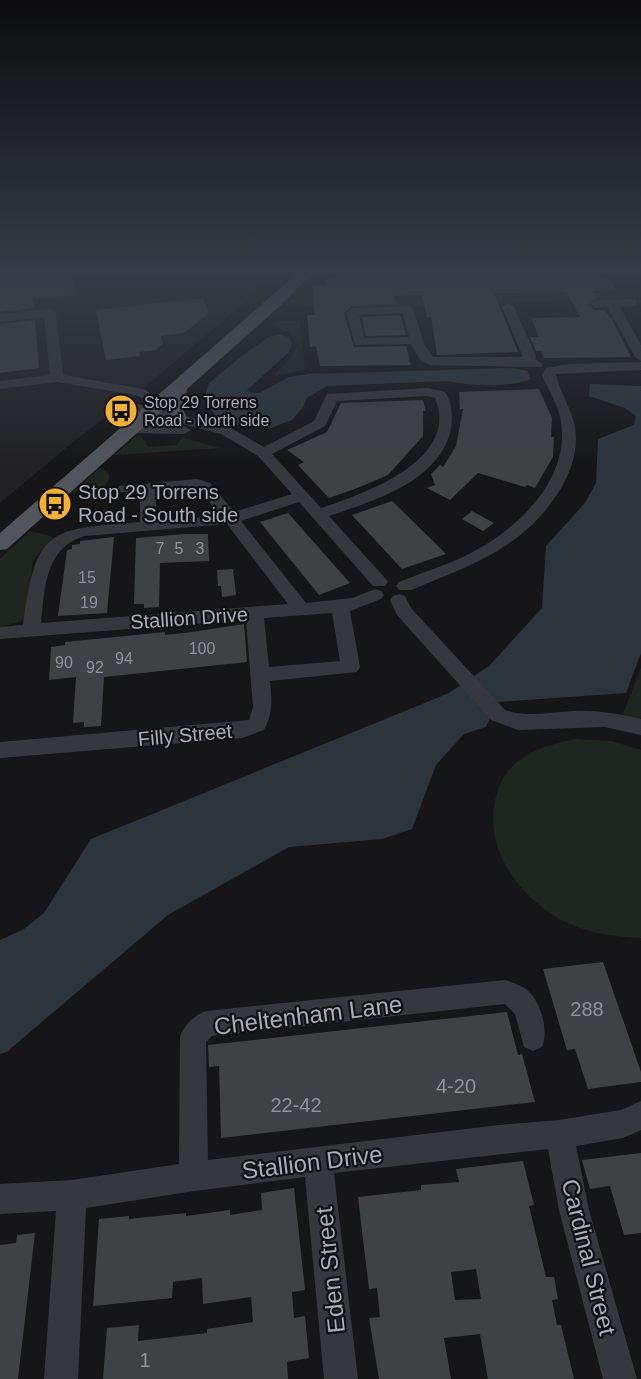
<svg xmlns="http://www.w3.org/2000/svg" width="641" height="1379" viewBox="0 0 641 1379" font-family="Helvetica,sans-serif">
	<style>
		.built { fill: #222225 }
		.green { fill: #1e261f }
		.water { fill: #2c353c }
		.building { fill: #404145; fill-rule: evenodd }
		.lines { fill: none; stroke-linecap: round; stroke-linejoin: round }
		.minor { fill: #37383d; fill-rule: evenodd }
		.major { fill: #53555c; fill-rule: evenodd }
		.labels { text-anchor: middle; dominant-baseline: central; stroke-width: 4.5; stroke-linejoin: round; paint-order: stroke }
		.far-poi-label { font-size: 16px; fill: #a8adb8; stroke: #111113; text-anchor: start }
		.number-label { font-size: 16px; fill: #8e929b }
		.poi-label { font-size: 20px; fill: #a8adb8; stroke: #111113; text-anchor: start }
		.street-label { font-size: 20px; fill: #a8adb8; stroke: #111113 }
		.near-number-label { font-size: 20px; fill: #8e929b }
		.near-street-label { font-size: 24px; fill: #a8adb8; stroke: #111113 }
	</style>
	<rect width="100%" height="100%" fill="#161618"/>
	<polygon class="built" points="0,272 280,272 139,392 78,438 0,503"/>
	<g class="green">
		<polygon points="641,291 641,298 330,308 288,303 291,300"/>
		<polygon points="276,321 300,321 305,370 276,376 275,374 288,362 298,345 289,332 269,324"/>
		<polygon points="141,436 148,447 177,445 182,437 220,448 115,455 135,437"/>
		<path d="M101,467L109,474C111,491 85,493 72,492Z"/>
		<polygon points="30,531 54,537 33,560 26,615 20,622 0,627 0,559"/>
		<polygon points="641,667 641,717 637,726 620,722"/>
		<path d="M575,739L612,741L641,750V938C616,937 593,934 570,924C521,902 480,847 497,793C500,781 509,767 520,760C537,747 555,744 575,739Z"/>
	</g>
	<g class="water">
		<path d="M280,334L288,337L292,343L289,352L247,390L251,393H259L289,377L309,374L513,368L527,371L531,379C509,388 470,386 448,381L327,386L307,398L303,407L292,420L271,428L242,427L218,418L208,406L205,396L209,383L243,355L269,337Z"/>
		<polygon points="590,384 641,386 641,653 626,693 497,702 486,727 464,734 436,765 412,829 382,839 289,847 168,915 30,1032 8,1051 0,1054 0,940 24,929 44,913 91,839 449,693 489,666 542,608 546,546 585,503 596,483 598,439 634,425 636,416 625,408 589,396"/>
	</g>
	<g class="building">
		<polygon points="0,272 72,272 76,295 33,299 34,308 0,312"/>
		<polygon points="336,272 598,272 601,278 609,277 617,290 593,291 597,298 588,305 595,310 604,310 611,318 631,357 544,358 541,351 536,351 530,337 539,337 531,318 580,317 566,292 494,293 518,352 437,355 431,317 427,317 422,295 394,296 397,304 352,306 344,313 354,347 406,346 411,365 320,366 316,346 310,347 307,315 315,315 312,285 326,285 325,278 337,277"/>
		<polygon points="203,298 209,313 184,333 161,336 163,343 156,350 139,352 140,356 106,360 96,310"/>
		<polygon points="400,315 406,335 366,336 362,317"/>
		<polygon points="35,320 39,368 0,373 0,324"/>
		<polygon points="539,389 552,418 551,437 554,437 553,457 535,488 527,485 525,487 478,473 450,500 427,488 435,485 431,474 440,465 443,467 456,446 463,409 460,409 459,392"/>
		<polygon points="423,400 426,411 423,411 423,436 388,475 360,487 329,498 298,465 304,462 287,450 327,432 341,403"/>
		<polygon points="392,501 432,540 446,554 402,569 352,515"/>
		<polygon points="472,511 494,523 483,531 462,519"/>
		<polygon points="288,513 350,583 319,595 260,522"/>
		<polygon points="185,534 208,534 209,561 160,563 159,607 144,608 144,604 134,604 136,538"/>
		<polygon points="114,537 107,613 58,616 67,550 72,549 72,545 80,544 80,541"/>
		<polygon points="233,569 236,595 222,597 221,586 218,586 217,570"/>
		<polygon points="244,624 247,662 104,677 101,726 84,727 84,722 73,723 76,677 49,680 51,647 65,645 65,642 165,632 165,635 192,632"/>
		<polygon points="603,962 641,1072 641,1082 588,1089 575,1049 567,1050 543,969"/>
		<polygon points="507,1012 518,1055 522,1054 535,1102 221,1138 219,1066 209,1067 208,1045"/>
		<polygon points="641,1153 641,1233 624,1235 610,1186 590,1189 582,1160"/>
		<path d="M523,1161L534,1205L529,1206L546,1277H554L558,1299L552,1300L557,1325H561L574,1379H488L480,1334L444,1338L451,1379H379L369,1318L380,1317L377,1288L369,1289L358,1197L421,1190V1185L459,1182L456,1169ZM476,1269L481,1299L455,1300L451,1272Z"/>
		<polygon points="294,1188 305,1290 292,1292 294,1318 305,1316 309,1358 287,1362 288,1379 103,1379 107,1328 139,1325 138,1341 207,1333 207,1329 253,1322 251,1297 203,1304 202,1278 173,1282 172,1298 93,1306 99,1219 129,1216 129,1219 186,1213 186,1216 230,1210 230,1215 262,1210 261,1193"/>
		<polygon points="35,1233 18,1379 0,1379 0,1245 16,1243 17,1235"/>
	</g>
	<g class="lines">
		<g class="minor">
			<polygon points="207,272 220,272 214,275"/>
			<polygon points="632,299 636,300 636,306 620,307 641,345 641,361 635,357 608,307 596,308 590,304 596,300"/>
			<path d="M508,303L514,307L536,356L535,359L543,364L541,367L430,365L421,361L411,344L355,345L346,312L352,308L412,306L425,346L433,357H523L502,307ZM403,313L409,337L364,338L359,315Z"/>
			<polygon points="50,309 56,313 63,375 144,389 154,396 152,399 147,400 135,395 57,382 0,389 0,381 50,375 44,317 0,322 0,314"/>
			<path d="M641,362V370L556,374C561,397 576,414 576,439C576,457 569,475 560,490C523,549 471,565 411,590H399L396,586L399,582C423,572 448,565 471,553C519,528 573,477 560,417C557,403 548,389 542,375L546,368L569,364Z"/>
			<path d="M428,388L445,392C452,403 453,415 451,428C441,481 374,501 329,516L385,578L388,582L385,586H373L299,502L241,521L306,603L352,598L375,589L381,591L384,595L381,599L350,611L360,667L357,672L270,681C272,700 273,713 264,730L242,738L0,758V742L249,720L253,707L246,620L0,639V627L23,625C36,529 47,529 140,522V493L119,492L116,489L119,486L197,479L210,483L234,512L292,494L258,456L221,434L129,410L127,407L129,404L134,403L231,428L264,447L314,421L327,394ZM428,396L435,398C461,460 364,494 321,508L272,454L325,426L337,401ZM200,489L220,516L156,521V491ZM227,524L288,604L41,623C45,588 45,547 85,536ZM332,613L340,661L269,667L264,618Z"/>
			<polygon points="130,426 184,426 191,430 184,434 125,433 123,430"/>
			<path d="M399,594L405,596L411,608L505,710C529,718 550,712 575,711C598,710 619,714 641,719V735L605,727L518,730L491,720L397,615L390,600L393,596Z"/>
			<path d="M505,980C512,982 521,985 527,990C541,1001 549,1031 542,1047L533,1051L524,1047L515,1014L505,1004L212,1036L206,1042L208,1160L499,1125L559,1120L621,1110L641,1101V1130L623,1138L576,1146L589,1210L637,1379H603L559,1210L548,1149L334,1173L358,1379H324L305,1177L194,1191L86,1208L78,1379H44L56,1211L0,1214V1184L72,1180L179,1164L180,1037C185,1024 193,1016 206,1011Z"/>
		</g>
		<polygon class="major" points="299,272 314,272 281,305 187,389 182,407 187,418 184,422 172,422 165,408 7,549 0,550 0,533"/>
	</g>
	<linearGradient id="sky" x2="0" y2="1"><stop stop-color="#0c0c0d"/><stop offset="0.58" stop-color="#363c48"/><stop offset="1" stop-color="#363c48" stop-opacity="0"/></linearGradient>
	<rect width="641" height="465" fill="url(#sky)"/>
	<defs>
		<symbol id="bus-disc" viewBox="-11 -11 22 22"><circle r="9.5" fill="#f2b134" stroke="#111113"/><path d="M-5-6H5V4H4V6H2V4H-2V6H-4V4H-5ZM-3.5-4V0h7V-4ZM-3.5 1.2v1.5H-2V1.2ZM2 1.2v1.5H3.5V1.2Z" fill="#111"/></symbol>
	</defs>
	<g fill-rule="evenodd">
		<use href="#bus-disc" x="102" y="392" width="38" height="38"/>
		<use href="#bus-disc" x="36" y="485" width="38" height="38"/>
	</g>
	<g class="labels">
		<g class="far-poi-label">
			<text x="144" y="402">Stop 29 Torrens<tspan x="144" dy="18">Road - North side</tspan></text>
		</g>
		<g class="number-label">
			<text x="160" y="548">7</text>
			<text x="179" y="548">5</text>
			<text x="200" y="548">3</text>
			<text x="87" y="577">15</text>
			<text x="89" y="602">19</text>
			<text x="202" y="648">100</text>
			<text x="124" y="658">94</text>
			<text x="64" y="662">90</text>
			<text x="95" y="667">92</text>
		</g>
		<g class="poi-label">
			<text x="78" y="492">Stop 29 Torrens<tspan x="78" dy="23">Road - South side</tspan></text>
		</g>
		<g class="street-label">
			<text transform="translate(189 618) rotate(-4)">Stallion Drive</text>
			<text transform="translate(185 735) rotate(-5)">Filly Street</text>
		</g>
		<g class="near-number-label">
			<text x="587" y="1009">288</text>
			<text x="456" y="1086">4-20</text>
			<text x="296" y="1105">22-42</text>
			<text x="145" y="1360">1</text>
		</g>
		<g class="near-street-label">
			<text transform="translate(308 1015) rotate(-7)">Cheltenham Lane</text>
			<text transform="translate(312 1162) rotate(-7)">Stallion Drive</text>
			<text transform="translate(589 1257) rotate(76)">Cardinal Street</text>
			<text transform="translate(330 1270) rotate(-96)">Eden Street</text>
		</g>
	</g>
</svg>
